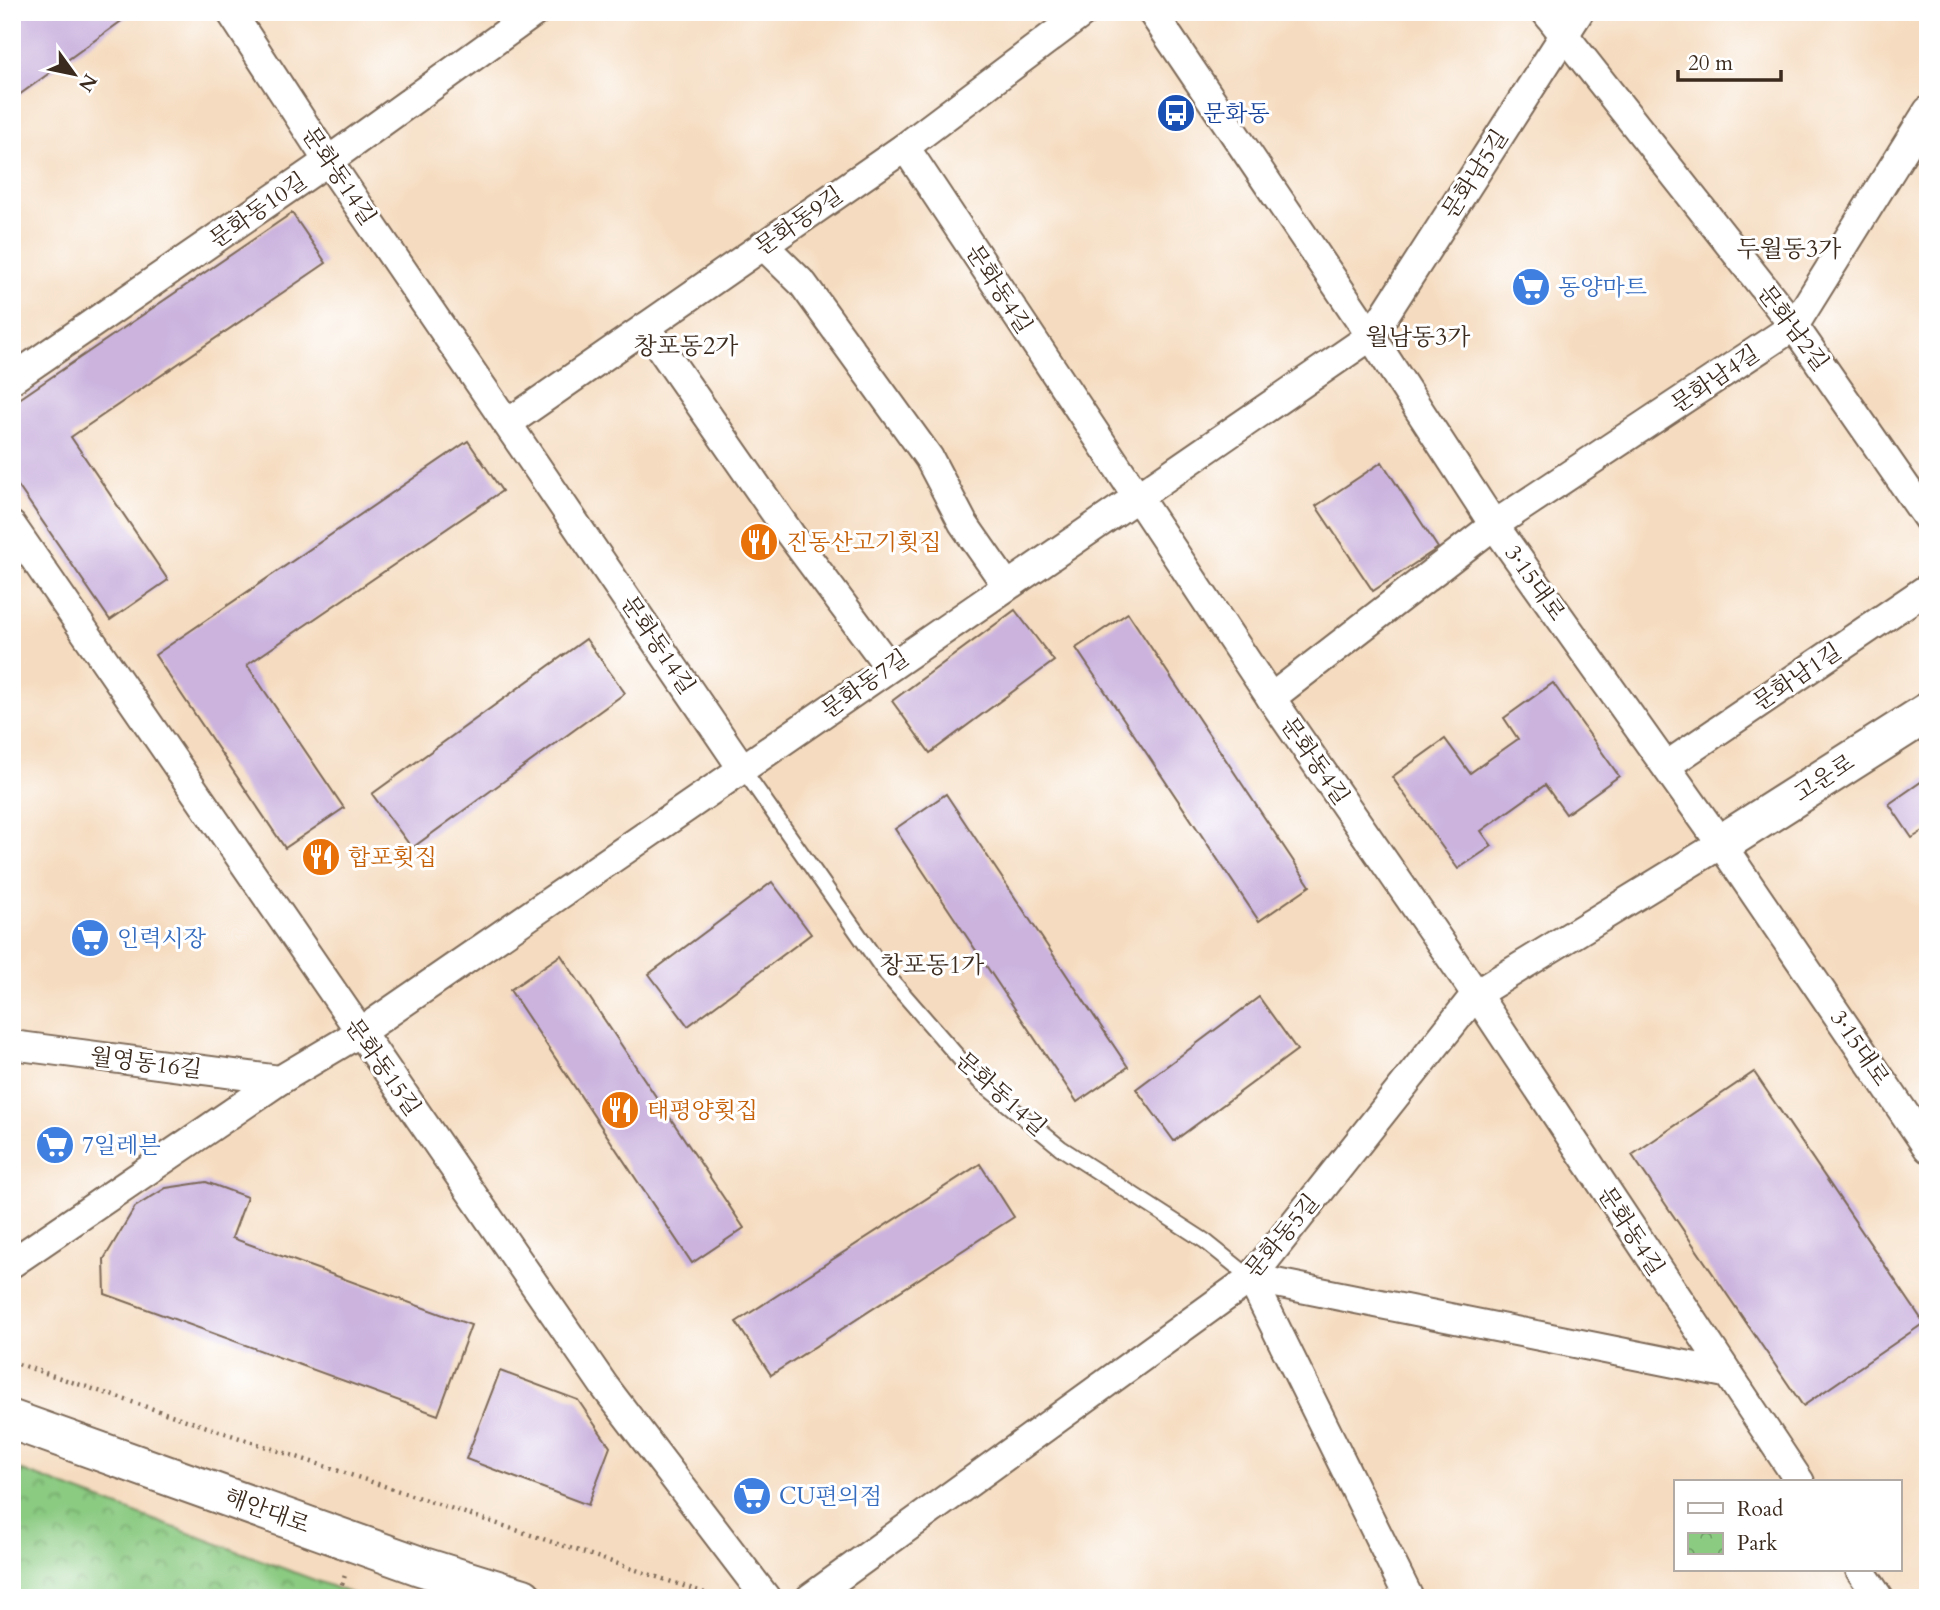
<svg xmlns="http://www.w3.org/2000/svg" width="1940" height="1610" viewBox="0 0 1940 1610" font-family="Cardo,'Noto Serif KR',serif">
	<style>
		.park { fill: url(#park-crowns); stroke: #627a50; stroke-width: 2 }
		.building { fill: #cbb3de }
		.lines { fill: none; stroke-linecap: round; stroke-linejoin: round }
		.lane-casing { stroke: #7c6857; stroke-width: 18 }
		.street-casing { stroke: #7c6857; stroke-width: 32 }
		.secondary-casing { stroke: #7c6857; stroke-width: 42 }
		.primary-casing { stroke: #7c6857; stroke-width: 42 }
		.path { stroke: #7c6857; stroke-width: 4.5; stroke-dasharray: 2 5; stroke-linecap: butt }
		.lane { stroke: #fff; stroke-width: 14 }
		.street { stroke: #fff; stroke-width: 28 }
		.secondary { stroke: #fff; stroke-width: 38 }
		.primary { stroke: #fff; stroke-width: 38 }
		.labels { text-anchor: middle; dominant-baseline: central; stroke-width: 6; stroke-linejoin: round; paint-order: stroke }
		.transit-label { font-size: 23px; fill: #164399; stroke: #fff; text-anchor: start }
		.street-label { font-size: 23px; fill: #3b2a1e; stroke: #fff }
		.shop-label { font-size: 23px; fill: #366cbe; stroke: #fff; text-anchor: start }
		.food-label { font-size: 23px; fill: #c56008; stroke: #fff; text-anchor: start }
		.neighbourhood-label { font-size: 24px; fill: #3b2a1e; stroke: #fff }
	</style>
	<defs>
		<pattern id="park-crowns" width="20" height="18" patternUnits="userSpaceOnUse" patternTransform="scale(1.75)"><rect width="20" height="18" fill="#8aca81"/><path d="M2 6a3 3 0 1 1 6 0M12 15a3 3 0 1 1 6 0" fill="none" stroke="#72a469"/></pattern>
	</defs>
	<rect width="100%" height="100%" fill="#fff"/>
	<filter id="ink" filterUnits="userSpaceOnUse"><feTurbulence type="fractalNoise" baseFrequency=".0143" numOctaves="2"/><feDisplacementMap in="SourceGraphic" scale="14" xChannelSelector="R" yChannelSelector="G"/><feConvolveMatrix kernelMatrix="1 2 1 2 8 2 1 2 1" color-interpolation-filters="sRGB"/></filter>
	<filter id="wash" filterUnits="userSpaceOnUse"><feTurbulence type="fractalNoise" baseFrequency=".00686" numOctaves="4" result="noise"/><feDisplacementMap in="SourceGraphic" scale="28" xChannelSelector="R" yChannelSelector="G"/><feGaussianBlur stdDeviation="1.57" result="paint"/><feColorMatrix in="noise" values="0 0 0 0 0 0 0 0 0 0 0 0 0 0 0 0 0 1.4 0 .05"/><feComposite in="paint" operator="in"/></filter>
	<g filter="url(#wash)">
		<rect width="100%" height="100%" fill="#f5dcc0"/>
		<polygon class="park" points="12,1467 363,1598 12,1598"/>
		<g id="blocks">
			<g class="building">
				<polygon points="12,12 124,12 127,17 12,100"/>
				<polygon points="292,213 326,263 71,437 168,580 110,620 12,477 12,404"/>
				<polygon points="468,441 502,491 247,665 344,808 285,848 155,655"/>
				<polygon points="1382,462 1438,548 1373,591 1316,506"/>
				<polygon points="1015,610 1054,661 930,753 892,701"/>
				<polygon points="1128,613 1310,886 1259,921 1076,648"/>
				<polygon points="586,639 625,693 412,848 372,794"/>
				<polygon points="1553,683 1619,776 1566,814 1545,785 1481,831 1492,846 1458,869 1392,777 1445,739 1470,773 1518,739 1504,718"/>
				<polygon points="1928,777 1928,828 1912,838 1889,804"/>
				<polygon points="946,794 1128,1067 1077,1102 895,829"/>
				<polygon points="772,882 811,934 688,1026 649,974"/>
				<polygon points="561,955 744,1228 692,1263 510,990"/>
				<polygon points="1259,997 1297,1050 1174,1141 1136,1089"/>
				<polygon points="1754,1072 1924,1323 1803,1406 1632,1155"/>
				<polygon points="980,1164 1014,1217 771,1375 736,1322"/>
				<polygon points="206,1182 247,1197 232,1238 471,1325 438,1415 105,1294 104,1259 135,1207 166,1188"/>
				<polygon points="500,1371 578,1400 610,1447 588,1505 466,1459"/>
			</g>
		</g>
	</g>
	<g filter="url(#ink)">
		<use href="#blocks" fill-opacity="0" stroke="#7c6857" stroke-width="2"/>
		<g class="lines">
			<defs>
				<polyline id="lane" points="742,768 887,975 979,1081 1061,1148 1205,1241 1251,1278"/>
				<g id="street">
					<polyline points="231,12 328,161 742,768"/>
					<polyline points="1152,12 1371,336 1494,525 1721,844 1928,1148"/>
					<polyline points="1546,12 1794,326 1928,519"/>
					<polyline points="905,147 1271,698 1476,994 1800,1482"/>
					<polyline points="763,245 803,284 929,458 963,523 1007,586"/>
					<polyline points="646,327 790,534 889,667"/>
					<polyline points="12,379 328,161 535,12"/>
					<polyline points="508,423 905,147 1084,12"/>
					<polyline points="12,526 605,1387 766,1598"/>
					<polyline points="1271,698 1494,525 1794,326 1928,111"/>
					<polyline points="1666,766 1928,588"/>
					<polyline points="12,1045 280,1080 359,1033 1371,336 1579,12"/>
					<polyline points="12,1263 280,1080"/>
					<polyline points="1251,1278 1725,1373"/>
					<polyline points="1251,1278 1409,1598"/>
					<polyline points="1860,1570 1879,1598"/>
					<polyline points="810,1598 1251,1278 1476,994 1721,844"/>
				</g>
				<polyline id="secondary" points="1721,844 1928,712"/>
				<polyline id="primary" points="12,1420 420,1566 523,1598"/>
			</defs>
			<use href="#lane" class="lane-casing"/>
			<use href="#street" class="street-casing"/>
			<use href="#secondary" class="secondary-casing"/>
			<use href="#primary" class="primary-casing"/>
			<g class="path">
				<polyline points="12,1362 720,1598"/>
				<polyline points="12,1592 23,1598"/>
				<polyline points="338,1598 345,1575"/>
			</g>
			<use href="#lane" class="lane"/>
			<use href="#street" class="street"/>
			<use href="#secondary" class="secondary"/>
			<use href="#primary" class="primary"/>
		</g>
	</g>
	<defs>
		<symbol id="bus-disc" viewBox="-11 -11 22 22"><circle r="9.5" fill="#1a4fb4" stroke="#fff"/><path d="M-5-6H5V4H4V6H2V4H-2V6H-4V4H-5ZM-3.5-4V0h7V-4ZM-3.5 1.2v1.5H-2V1.2ZM2 1.2v1.5H3.5V1.2Z" fill="#fff"/></symbol>
		<symbol id="supermarket-disc" viewBox="-11 -11 22 22"><circle r="9.5" fill="#3f7fe0" stroke="#fff"/><path d="M-6-5.5h2.5l.6 2H6L4.5 2H-2.5L-4.4-4H-6ZM-1.5 3.2a1.3 1.3 0 1 0 .1 0ZM3 3.2a1.3 1.3 0 1 0 .1 0Z" fill="#fff"/></symbol>
		<symbol id="restaurant-disc" viewBox="-11 -11 22 22"><circle r="9.5" fill="#e8710a" stroke="#fff"/><path d="M-5-6h1v4h1v-4h1v4h1v-4h1v5L-1.5 .5V6h-2V.5L-5-1ZM5-6V6H3V1.5H1.5Q1.5-4 5-6Z" fill="#fff"/></symbol>
	</defs>
	<g fill-rule="evenodd">
		<use href="#bus-disc" x="1154" y="91" width="44" height="44"/>
		<use href="#supermarket-disc" x="1509" y="265" width="44" height="44"/>
		<use href="#restaurant-disc" x="737" y="520" width="44" height="44"/>
		<use href="#restaurant-disc" x="299" y="835" width="44" height="44"/>
		<use href="#supermarket-disc" x="68" y="916" width="44" height="44"/>
		<use href="#restaurant-disc" x="598" y="1088" width="44" height="44"/>
		<use href="#supermarket-disc" x="33" y="1123" width="44" height="44"/>
		<use href="#supermarket-disc" x="730" y="1474" width="44" height="44"/>
	</g>
	<g class="labels">
		<g class="transit-label">
			<text x="1203" y="113">문화동</text>
		</g>
		<g class="street-label">
			<text transform="translate(1475 174) rotate(-57)">문화남5길</text>
			<text transform="translate(339 176) rotate(56)">문화동14길</text>
			<text transform="translate(258 210) rotate(-35)">문화동10길</text>
			<text transform="translate(799 221) rotate(-35)">문화동9길</text>
			<text transform="translate(999 289) rotate(57)">문화동4길</text>
			<text transform="translate(1793 328) rotate(53)">문화남2길</text>
			<text transform="translate(1715 379) rotate(-34)">문화남4길</text>
			<text transform="translate(1535 583) rotate(55)">3·15대로</text>
			<text transform="translate(658 645) rotate(56)">문화동14길</text>
			<text transform="translate(1797 677) rotate(-34)">문화남1길</text>
			<text transform="translate(865 684) rotate(-35)">문화동7길</text>
			<text transform="translate(1315 761) rotate(55)">문화동4길</text>
			<text transform="translate(1824 778) rotate(-33)">고운로</text>
			<text transform="translate(1860 1048) rotate(56)">3·15대로</text>
			<text transform="translate(146 1063) rotate(7)">월영동16길</text>
			<text transform="translate(383 1067) rotate(55)">문화동15길</text>
			<text transform="translate(1001 1094) rotate(42)">문화동14길</text>
			<text transform="translate(1631 1231) rotate(57)">문화동4길</text>
			<text transform="translate(1282 1236) rotate(-50)">문화동5길</text>
			<text transform="translate(267 1511) rotate(20)">해안대로</text>
		</g>
		<g class="shop-label">
			<text x="1558" y="287">동양마트</text>
			<text x="117" y="938">인력시장</text>
			<text x="82" y="1145">7일레븐</text>
			<text x="779" y="1496">CU편의점</text>
		</g>
		<g class="food-label">
			<text x="786" y="542">진동산고기횟집</text>
			<text x="348" y="857">합포횟집</text>
			<text x="647" y="1110">태평양횟집</text>
		</g>
		<g class="neighbourhood-label">
			<text x="1789" y="249">두월동3가</text>
			<text x="1418" y="337">월남동3가</text>
			<text x="686" y="346">창포동2가</text>
			<text x="932" y="965">창포동1가</text>
		</g>
	</g>
	<rect width="1940" height="1610" fill="none" stroke="#fff" stroke-width="42"/>
	<rect x="1674" y="1480" width="228" height="91" fill="#ffffff" stroke="#b1aaa5" stroke-width="2"/>
	<rect x="1688" y="1503" width="35" height="10" fill="#ffffff" stroke="#b1aaa5" stroke-width="2"/>
	<text x="1737" y="1516" font-size="21" fill="#3b2a1e">Road</text>
	<rect x="1688" y="1533" width="35" height="21" fill="url(#park-crowns)" stroke="#b1aaa5" stroke-width="2"/>
	<text x="1737" y="1550" font-size="21" fill="#3b2a1e">Park</text>
	<g transform="translate(74 74) rotate(123)" stroke="#ffffff" stroke-width="5" paint-order="stroke">
	<path d="M0-5L12 26L0 18L-12 26Z" fill="#3b2a1e"/>
	<text y="-10" font-size="19" font-weight="bold" text-anchor="middle" fill="#3b2a1e">N</text>
	</g>
	<path d="M1678 70v10h103v-10" fill="none" stroke="#3b2a1e" stroke-width="3.5"/>
	<text x="1688" y="70" font-size="21" fill="#3b2a1e" stroke="#ffffff" stroke-width="5" paint-order="stroke">20 m</text>
</svg>
